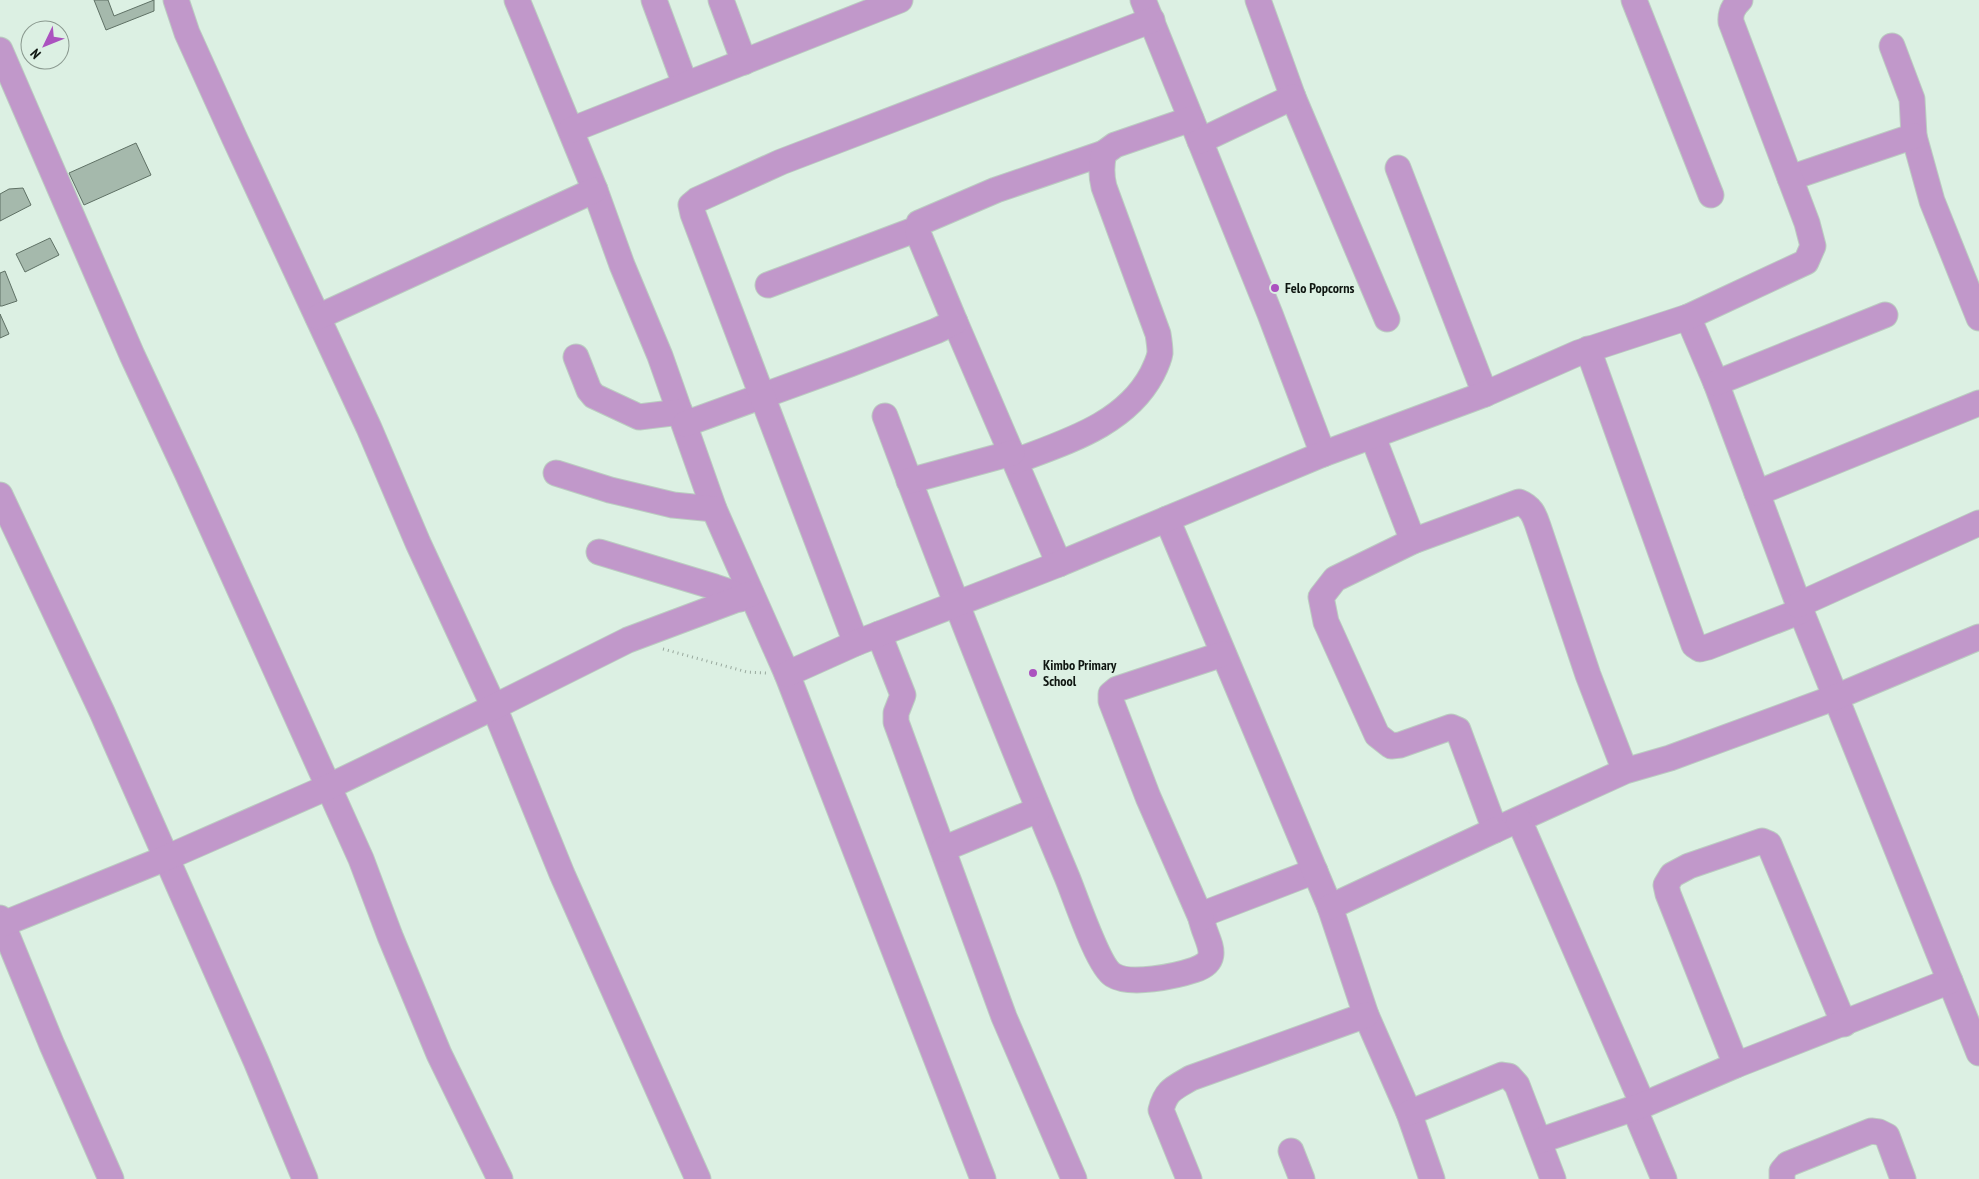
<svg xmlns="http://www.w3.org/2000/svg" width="1979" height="1179" viewBox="0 0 1979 1179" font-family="'PT Sans Narrow',sans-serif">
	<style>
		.building { fill: #a5b9ac; stroke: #5f7165 }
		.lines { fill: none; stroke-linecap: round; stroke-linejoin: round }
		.minor-casing { stroke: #bbcdc1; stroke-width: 27 }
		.path { stroke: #99a99e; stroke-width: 3; stroke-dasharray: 1 4; stroke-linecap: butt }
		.minor { stroke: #c198ca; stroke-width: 25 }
		.poi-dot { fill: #ab52bf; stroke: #dcf0e3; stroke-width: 2 }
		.labels { text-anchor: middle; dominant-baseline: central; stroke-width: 5; stroke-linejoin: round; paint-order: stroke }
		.poi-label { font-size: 14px; font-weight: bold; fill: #0f1611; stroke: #dcf0e3; text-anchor: start }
	</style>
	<rect width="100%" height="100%" fill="#dcf0e3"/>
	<g class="building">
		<polygon points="94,0 108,0 114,16 154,0 154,11 106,30"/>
		<polygon points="136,143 151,175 84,205 69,173"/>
		<polygon points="23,188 31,205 0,221 0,194 9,189"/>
		<polygon points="50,238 59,255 25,272 16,254"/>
		<polygon points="5,271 17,301 2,306 0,306 0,273"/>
		<polygon points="0,314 9,334 0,338"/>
	</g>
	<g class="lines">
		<defs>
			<g id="minor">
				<polyline points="176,0 187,33 234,137 369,428 418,543 494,707 562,874 698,1179"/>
				<polyline points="517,0 595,190 622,265 660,356 714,509 787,674 983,1179"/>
				<polyline points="654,0 685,84"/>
				<polyline points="721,0 744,62"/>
				<polyline points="1143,0 1270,314 1323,454"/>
				<polyline points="1258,0 1293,97 1387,319"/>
				<polyline points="1634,0 1711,195"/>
				<polyline points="1892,46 1912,99 1914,136 1932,201 1979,318"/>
				<polyline points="0,50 132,355 188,475 361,859 390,936 439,1054 500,1179"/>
				<polyline points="571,130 900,0"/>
				<polyline points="1200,141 1293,97"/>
				<polyline points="1398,168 1485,394"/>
				<polyline points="1790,178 1914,136"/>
				<polyline points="768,285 917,229"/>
				<polyline points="318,317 595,190"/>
				<polyline points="1688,317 1716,383 1801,611 1979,1053"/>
				<polyline points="955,322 1059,564"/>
				<polyline points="1588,349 1694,645 1700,649 1708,647 1801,611"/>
				<polyline points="576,357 589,390 594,396 639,417 680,412"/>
				<polyline points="1716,383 1885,315"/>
				<path d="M885,416C943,571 1003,725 1067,877C1075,896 1098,966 1113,975C1130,986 1176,976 1194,970C1225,960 1205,940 1201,918L1211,911L1315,871"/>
				<polyline points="685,424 850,364 936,331 955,322 918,233 919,223 996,190 1104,153"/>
				<polyline points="1373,437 1413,541"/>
				<path d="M1016,461C1065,442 1125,425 1152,374C1155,368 1159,360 1160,353C1160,347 1159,340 1158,334L1104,187C1101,175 1101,165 1104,153L1115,145L1191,119"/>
				<polyline points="556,473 610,490 673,505 714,509"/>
				<polyline points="909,481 1012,453"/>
				<polyline points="1757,493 1979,403"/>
				<polyline points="0,495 102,712 256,1061 305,1179"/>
				<polyline points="1167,519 1330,907 1366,1015 1409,1113 1432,1179"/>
				<polyline points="599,552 715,587 733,593 740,599"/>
				<polyline points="1798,605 1979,523"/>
				<polyline points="879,634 903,695 896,713 896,722 1004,1017 1074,1179"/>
				<polyline points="856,643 693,214 691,205 697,200 781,162 1152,20"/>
				<path d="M787,674L856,643L1059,564L1323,454L1485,394L1578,353L1688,317L1806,262L1813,246L1807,223L1731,22C1730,13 1733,7 1740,0"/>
				<path d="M1625,771L1588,675L1538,526C1534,514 1531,507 1519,502L1413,541L1335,579L1321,597L1326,622L1377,735L1391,746L1400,745L1451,727L1458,730L1495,830L1625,771L1670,758L1836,697L1979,637"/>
				<polyline points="1519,820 1643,1105"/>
				<polyline points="943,849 1038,810"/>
				<polyline points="1330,907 1495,830"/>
				<polyline points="0,918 52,1045 111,1179"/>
				<polyline points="1201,918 1148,797 1111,701 1111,694 1117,689 1223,654"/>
				<polyline points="3,924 166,858 328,787 494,707 628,640 751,594"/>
				<polyline points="1736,1065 1668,894 1666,885 1672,875 1689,866 1762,841 1769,844 1844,1024"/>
				<polyline points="1634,1108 1664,1179"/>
				<polyline points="1409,1113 1502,1075 1509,1076 1517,1085 1553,1179"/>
				<polyline points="1539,1141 1643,1105 1736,1065 1950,981"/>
				<polyline points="1291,1151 1302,1179"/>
				<path d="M1189,1179L1161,1110C1166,1090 1174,1088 1191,1078L1366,1015"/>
				<polyline points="1782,1179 1782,1171 1788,1164 1871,1131 1879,1132 1887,1136 1903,1179"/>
			</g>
		</defs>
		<use href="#minor" class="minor-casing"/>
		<polyline class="path" points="663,649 747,672 766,673"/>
		<use href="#minor" class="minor"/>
	</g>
	<g class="poi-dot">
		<circle cx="1275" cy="288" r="5"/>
		<circle cx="1033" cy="673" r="5"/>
	</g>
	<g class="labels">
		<g class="poi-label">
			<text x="1285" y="288">Felo Popcorns</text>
			<text x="1043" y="665">Kimbo Primary<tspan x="1043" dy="16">School</tspan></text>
		</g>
	</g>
	<g transform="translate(45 45) rotate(227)"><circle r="24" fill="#dcf0e3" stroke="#8a998f"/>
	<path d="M0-4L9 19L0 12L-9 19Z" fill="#ab52bf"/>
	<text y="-8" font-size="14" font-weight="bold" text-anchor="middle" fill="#0f1611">N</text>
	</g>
</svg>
